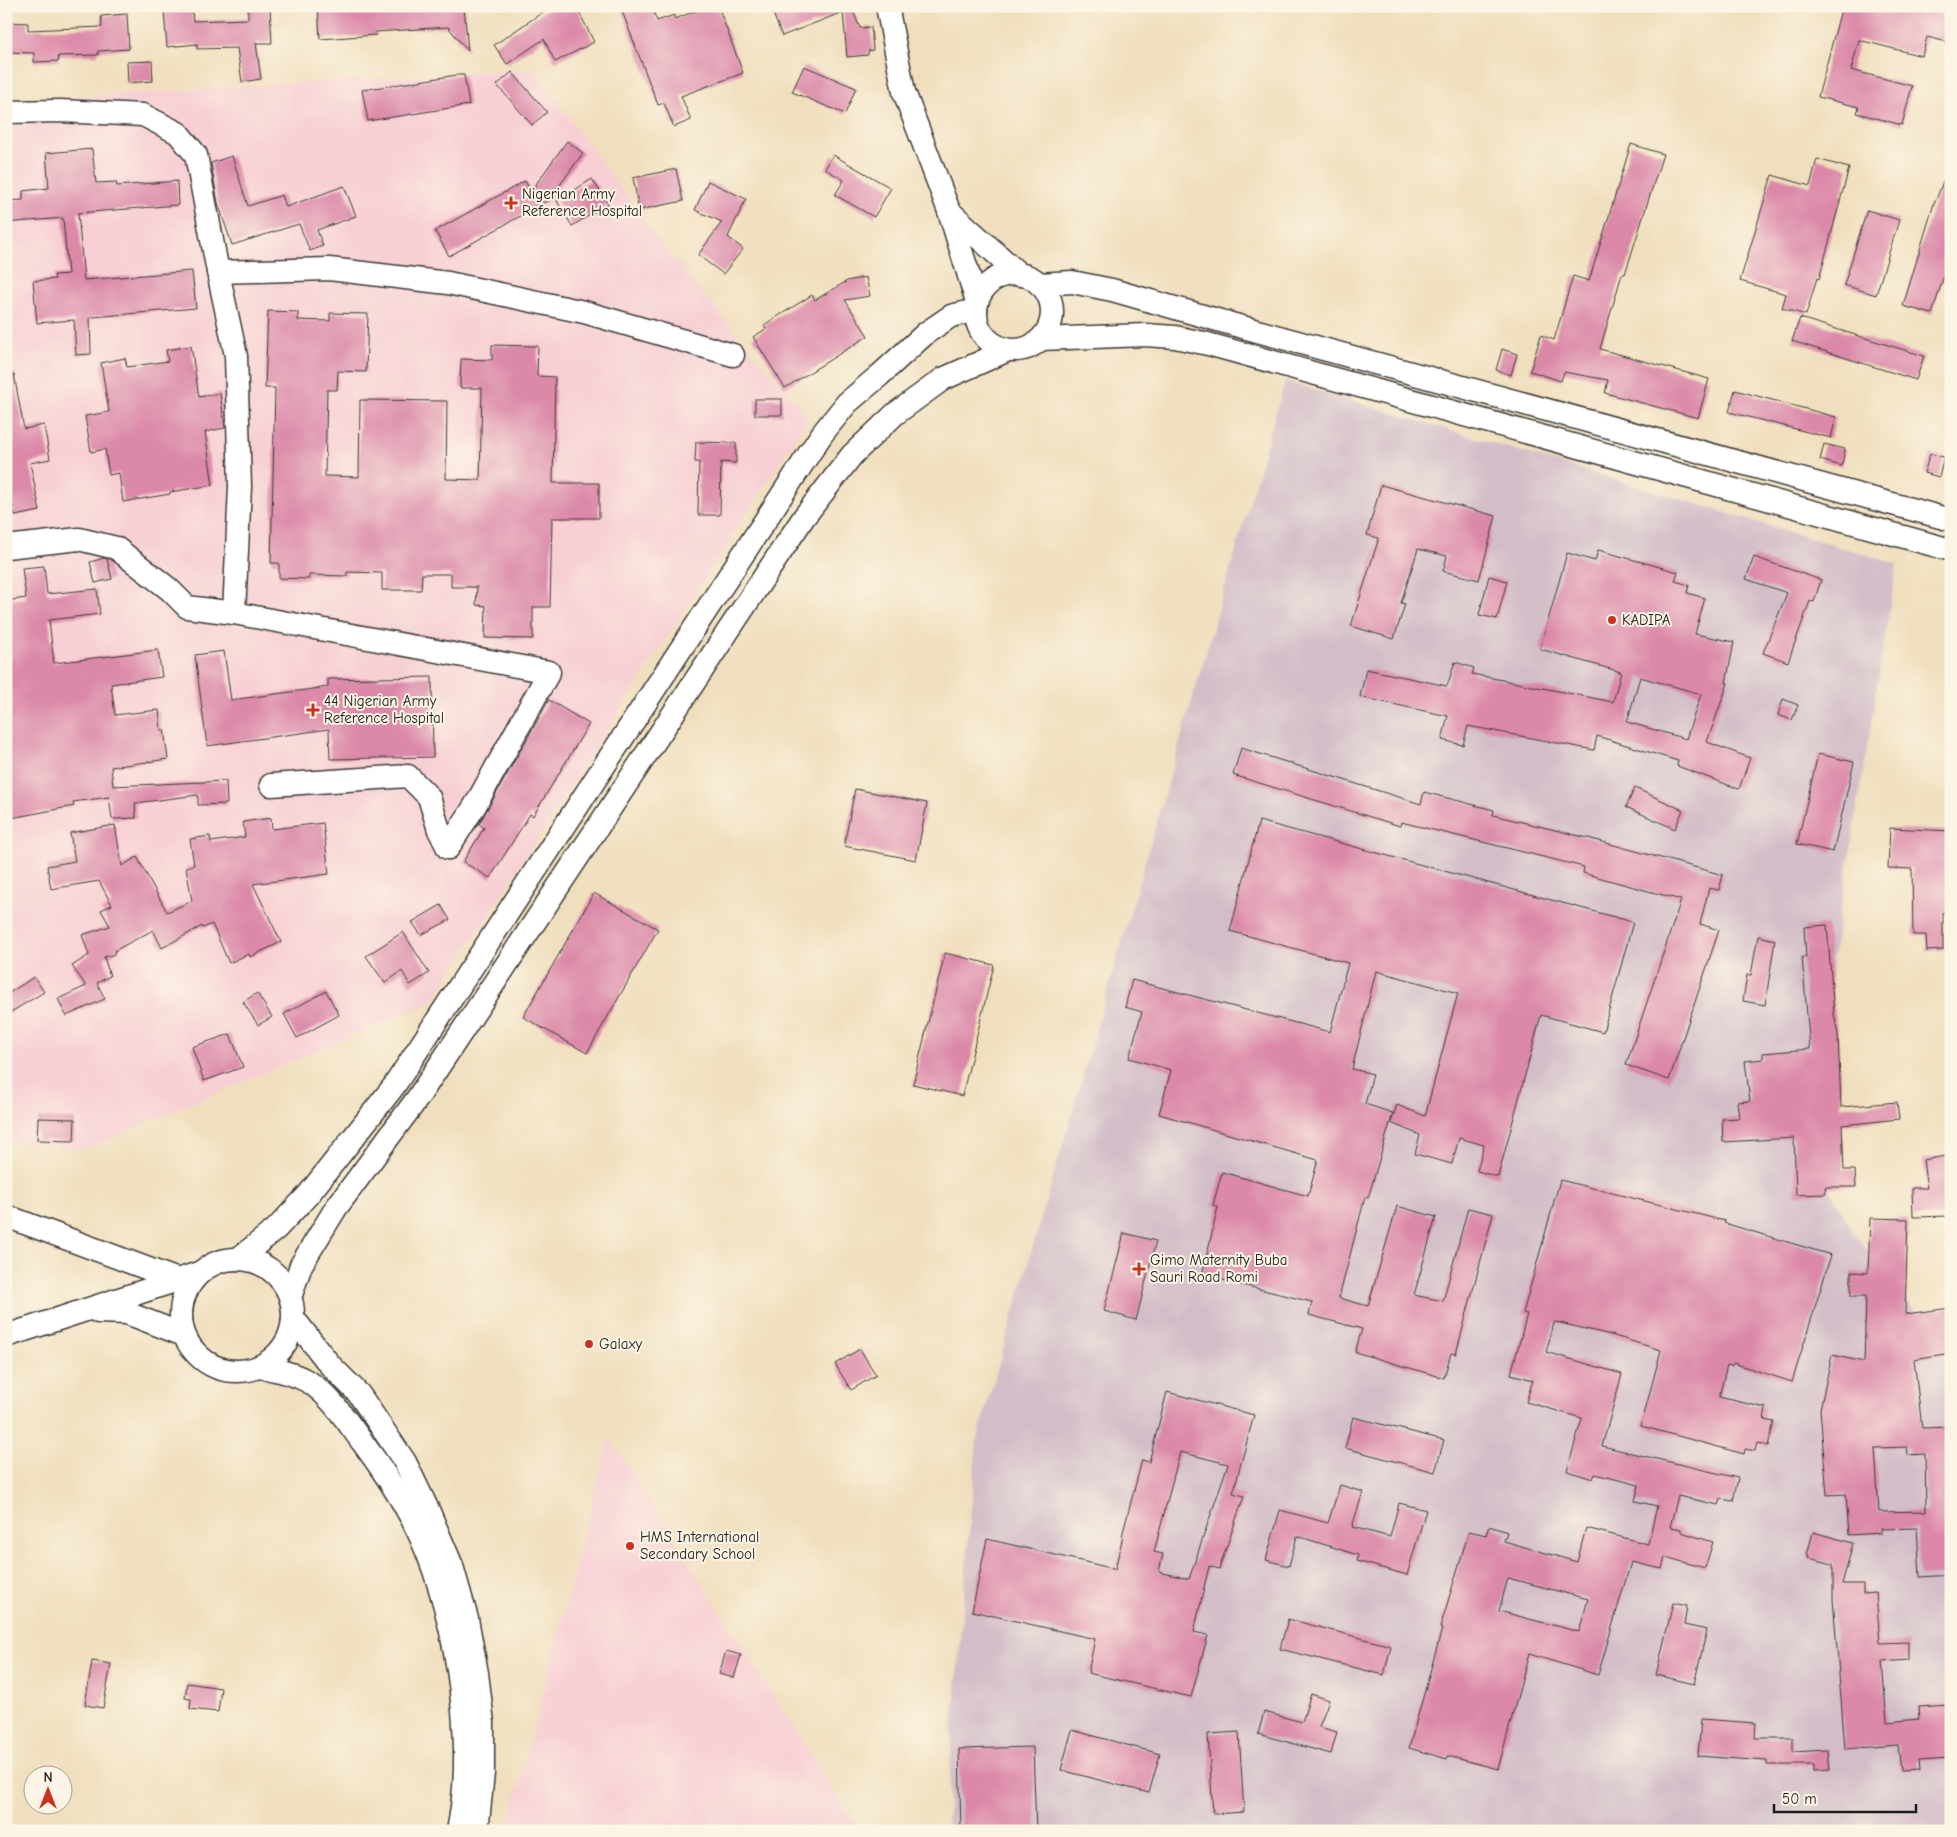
<svg xmlns="http://www.w3.org/2000/svg" width="1957" height="1837" viewBox="0 0 1957 1837" font-family="'Comic Neue',sans-serif">
	<style>
		.built { fill: #f7cfd4 }
		.industrial { fill: #d2bdc8 }
		.building { fill: #db88a9; fill-rule: evenodd }
		.lines { fill: none; stroke-linecap: round; stroke-linejoin: round }
		.minor-casing { stroke: #3c3934; stroke-width: 25 }
		.minor { stroke: #fff; stroke-width: 22 }
		.poi-dot { fill: #c8321e; stroke: #fcf5e5; stroke-width: 2 }
		.labels { text-anchor: middle; dominant-baseline: central; stroke-width: 4; stroke-linejoin: round; paint-order: stroke }
		.poi-label { font-size: 15px; fill: #1c1c1c; stroke: #fcf5e5; text-anchor: start }
	</style>
	<rect width="100%" height="100%" fill="#fcf5e5"/>
	<filter id="ink" filterUnits="userSpaceOnUse"><feTurbulence type="fractalNoise" baseFrequency=".02" numOctaves="2"/><feDisplacementMap in="SourceGraphic" scale="10" xChannelSelector="R" yChannelSelector="G"/><feConvolveMatrix kernelMatrix="1 2 1 2 8 2 1 2 1" color-interpolation-filters="sRGB"/></filter>
	<filter id="wash" filterUnits="userSpaceOnUse"><feTurbulence type="fractalNoise" baseFrequency=".0096" numOctaves="4" result="noise"/><feDisplacementMap in="SourceGraphic" scale="20" xChannelSelector="R" yChannelSelector="G"/><feGaussianBlur stdDeviation="1.12" result="paint"/><feColorMatrix in="noise" values="0 0 0 0 0 0 0 0 0 0 0 0 0 0 0 0 0 1.4 0 .05"/><feComposite in="paint" operator="in"/></filter>
	<g filter="url(#wash)">
		<rect width="100%" height="100%" fill="#f0dfbe"/>
		<g class="built">
			<polygon points="533,69 665,249 808,418 432,1002 84,1149 6,1139 6,101"/>
			<polygon points="609,1437 748,1655 859,1831 507,1831"/>
		</g>
		<polygon class="industrial" points="1285,381 1897,564 1803,1141 1854,1233 1951,1356 1951,1831 947,1831 952,1735 977,1439"/>
		<g id="blocks">
			<g class="building">
				<polygon points="318,6 464,6 468,51 448,27 375,32 376,35 320,39"/>
				<polygon points="552,6 576,6 594,42 555,62 544,39 507,64 494,45"/>
				<polygon points="620,6 651,6 657,21 674,15 675,19 708,6 718,6 743,73 681,96 691,120 674,127 664,103 658,105"/>
				<polygon points="770,6 855,6 852,8 860,28 871,27 873,50 868,51 868,55 847,57 843,12 782,36"/>
				<polygon points="1842,6 1929,6 1951,12 1951,43 1927,37 1922,56 1859,40 1851,70 1912,86 1902,125 1857,113 1859,107 1818,97"/>
				<polygon points="270,7 272,43 256,43 261,79 242,82 237,48 197,49 197,44 167,47 164,12 192,10 193,21 248,19 248,8"/>
				<polygon points="127,14 129,49 98,51 98,55 58,56 59,61 34,62 34,53 6,52 6,22 28,23 28,30 102,27 101,16"/>
				<polygon points="152,61 153,81 128,83 127,62"/>
				<polygon points="804,66 856,88 845,114 792,92"/>
				<polygon points="512,72 547,112 532,125 497,85"/>
				<polygon points="457,75 464,75 469,105 368,121 362,90"/>
				<polygon points="567,141 583,153 549,200 449,256 435,231 525,181 531,191"/>
				<polygon points="1631,144 1663,154 1625,274 1622,274 1600,349 1709,379 1698,418 1605,393 1608,380 1564,372 1561,381 1530,371 1541,335 1554,340 1573,276 1589,281"/>
				<polygon points="92,149 96,183 116,182 117,186 177,181 178,205 78,213 84,280 192,271 196,308 93,317 90,318 91,354 76,355 74,320 37,323 33,281 55,279 54,275 68,274 63,218 6,223 6,201 23,200 23,191 49,188 46,153"/>
				<polygon points="833,155 891,188 874,217 835,195 844,180 825,169"/>
				<polygon points="232,156 248,206 282,195 286,207 344,186 356,216 317,230 323,246 310,251 299,224 232,245 218,203 211,163"/>
				<polygon points="1817,159 1849,168 1819,279 1817,278 1806,315 1782,308 1786,294 1740,281 1772,175 1810,186"/>
				<polygon points="1949,166 1951,166 1951,253 1932,314 1903,306 1935,200 1936,200"/>
				<polygon points="676,169 683,201 639,210 633,178"/>
				<polygon points="592,179 608,204 572,226 557,201"/>
				<polygon points="708,181 746,199 728,237 743,249 723,274 698,255 722,222 695,210"/>
				<polygon points="1867,210 1899,220 1876,295 1844,285"/>
				<polygon points="866,277 870,296 845,300 868,336 785,388 753,337 766,329 764,325 812,295 815,300 847,281"/>
				<polygon points="268,311 298,312 298,320 330,321 330,313 368,314 366,372 338,371 337,390 327,390 325,476 359,477 360,400 447,401 446,479 480,480 482,388 460,388 461,359 492,360 492,345 538,346 537,376 555,377 553,483 599,483 599,518 552,518 550,607 533,607 533,639 485,638 486,606 476,605 477,587 451,587 451,574 422,574 421,590 382,590 382,573 347,572 347,576 309,575 309,579 279,578 279,563 271,563 275,388 265,388"/>
				<polygon points="1800,318 1924,356 1916,380 1792,341"/>
				<polygon points="191,346 199,397 220,393 225,428 205,432 213,485 170,492 170,494 123,502 119,473 109,475 105,449 91,452 85,416 109,412 101,363 125,358 127,367 168,361 166,350"/>
				<polygon points="1502,349 1517,354 1511,375 1496,370"/>
				<polygon points="14,374 24,429 44,425 50,459 30,463 40,511 15,516 6,472 6,375"/>
				<polygon points="1735,390 1836,417 1831,438 1729,412"/>
				<rect x="755" y="399" width="27" height="16"/>
				<polygon points="696,442 736,443 736,463 721,462 720,515 698,515 699,462 695,462"/>
				<polygon points="1824,444 1845,449 1842,466 1820,460"/>
				<polygon points="1930,454 1944,457 1939,477 1924,473"/>
				<polygon points="1381,485 1496,516 1479,580 1443,571 1447,556 1418,549 1401,603 1405,604 1394,639 1351,626 1379,538 1367,535"/>
				<path d="M1598,550L1678,572L1675,581L1689,585L1687,593L1705,598L1695,634L1734,642L1726,683H1728L1707,742L1750,758L1739,789L1677,766L1678,761L1597,736L1594,750L1468,726L1463,745L1442,740L1448,716L1360,697L1366,669L1447,686L1455,662L1474,668L1472,674L1613,702L1621,672L1540,649L1567,553L1595,561ZM1640,677L1701,694L1686,739L1627,722Z"/>
				<polygon points="1754,557 1821,580 1814,602 1810,601 1788,662 1763,653 1787,593 1746,579"/>
				<polygon points="104,558 107,559 112,579 95,583 90,562"/>
				<polygon points="44,566 47,594 97,589 100,614 49,620 54,663 158,650 162,677 111,684 115,715 159,710 161,730 164,730 168,759 111,767 113,786 226,781 227,804 198,805 198,795 135,803 136,818 112,819 109,797 73,802 74,806 6,819 6,601 26,598 22,568"/>
				<polygon points="1489,576 1507,581 1497,619 1479,615"/>
				<polygon points="224,651 231,700 328,687 328,679 432,677 433,757 330,759 329,729 207,746 195,655"/>
				<polygon points="1783,699 1798,705 1792,720 1778,715"/>
				<polygon points="549,700 589,724 533,816 530,814 490,878 463,862 484,828 479,824"/>
				<polygon points="1241,748 1421,804 1424,792 1494,810 1493,815 1592,839 1723,875 1719,890 1709,888 1700,924 1719,930 1669,1080 1626,1065 1681,900 1583,873 1584,867 1401,822 1400,826 1233,775"/>
				<polygon points="1818,754 1854,762 1833,852 1797,844"/>
				<polygon points="1635,788 1683,810 1675,829 1626,807"/>
				<polygon points="855,789 927,803 916,860 844,846"/>
				<polygon points="271,818 272,829 323,823 329,874 253,884 281,942 250,957 249,954 229,963 212,924 203,928 202,926 162,948 153,930 114,951 115,954 104,957 110,976 97,983 105,999 66,1016 58,999 86,986 72,966 89,955 82,935 110,926 101,910 112,905 99,881 51,889 47,866 75,861 70,833 115,825 122,866 137,857 167,912 192,901 186,867 194,865 190,839 210,836 211,842 245,837 243,822"/>
				<polygon points="1259,821 1633,922 1603,1032 1541,1015 1498,1177 1477,1171 1484,1145 1459,1138 1452,1164 1415,1154 1420,1135 1391,1123 1397,1105 1425,1116 1458,993 1376,971 1352,1069 1373,1074 1365,1104 1393,1113 1368,1198 1365,1197 1339,1298 1368,1306 1397,1206 1436,1217 1414,1295 1443,1301 1468,1208 1493,1214 1456,1354 1451,1353 1444,1378 1355,1352 1362,1329 1309,1315 1312,1302 1202,1275 1218,1207 1213,1205 1222,1172 1308,1196 1318,1160 1159,1114 1171,1070 1129,1058 1142,1012 1125,1007 1132,980 1330,1032 1348,963 1230,931"/>
				<polygon points="1890,828 1951,831 1951,912 1943,912 1943,950 1927,951 1926,935 1913,935 1912,869 1888,868"/>
				<polygon points="594,893 658,929 587,1053 523,1017"/>
				<polygon points="441,905 450,920 421,935 412,922"/>
				<polygon points="1827,925 1834,1014 1838,1034 1841,1107 1897,1102 1899,1119 1842,1125 1844,1170 1855,1170 1856,1187 1825,1187 1826,1194 1796,1195 1794,1138 1723,1142 1722,1119 1739,1118 1737,1102 1750,1101 1745,1061 1763,1059 1763,1053 1810,1049 1802,957 1806,957 1804,927"/>
				<polygon points="403,932 429,973 410,985 402,971 385,983 366,956"/>
				<polygon points="1758,936 1775,940 1765,1005 1743,1001 1747,975 1751,975"/>
				<polygon points="945,953 994,965 962,1096 913,1084"/>
				<polygon points="34,977 44,992 6,1015 6,995"/>
				<polygon points="326,991 339,1015 297,1038 284,1014"/>
				<polygon points="257,993 272,1017 258,1025 243,1002"/>
				<polygon points="230,1034 243,1067 204,1081 192,1047"/>
				<polygon points="38,1118 75,1119 74,1141 37,1140"/>
				<polygon points="1951,1155 1951,1216 1913,1217 1912,1188 1927,1188 1923,1160"/>
				<path d="M1560,1180L1725,1221L1724,1223L1831,1255L1792,1382L1733,1363L1732,1366L1727,1365L1719,1397L1766,1408L1764,1420L1774,1422L1768,1446L1757,1443L1755,1451L1745,1449L1744,1454L1641,1426L1661,1350L1611,1335L1556,1322L1554,1323L1546,1352L1622,1374L1602,1446L1738,1478L1733,1501L1721,1499L1719,1505L1678,1496L1670,1527L1681,1529V1532L1713,1542L1705,1568L1665,1557L1662,1569L1631,1562L1598,1675L1529,1654L1498,1769L1448,1756L1447,1759L1409,1748L1442,1629L1440,1628L1469,1531L1486,1535L1489,1526L1507,1532L1504,1541L1577,1562L1586,1528L1648,1544L1657,1506L1635,1501L1639,1485L1595,1474L1593,1479L1567,1471L1582,1418L1526,1402L1533,1380L1511,1374L1527,1314L1523,1313ZM1508,1578L1588,1599L1579,1632L1499,1611Z"/>
				<path d="M1870,1218L1908,1219L1905,1314L1951,1308V1353L1914,1359L1922,1428L1951,1427V1575L1920,1577L1917,1528L1881,1529V1533L1849,1535L1846,1494L1827,1495L1820,1409L1832,1355L1864,1362L1866,1296H1851V1272L1868,1273ZM1907,1447L1908,1455L1925,1454L1926,1511L1879,1512L1875,1448Z"/>
				<polygon points="1124,1233 1156,1241 1136,1320 1104,1311"/>
				<polygon points="860,1349 876,1375 851,1390 835,1364"/>
				<path d="M1167,1392L1254,1415L1233,1493L1244,1496L1219,1569L1209,1566L1194,1632L1208,1635L1191,1697L1088,1673L1095,1639L972,1611L987,1539L1115,1569L1123,1536H1122L1142,1460L1149,1462ZM1180,1452L1228,1464L1189,1579L1159,1572L1163,1554L1154,1552Z"/>
				<polygon points="1353,1417 1444,1440 1435,1472 1345,1448"/>
				<polygon points="1340,1485 1363,1492 1352,1527 1390,1537 1399,1503 1426,1510 1407,1575 1357,1561 1358,1555 1297,1536 1289,1566 1266,1560 1280,1510 1328,1523"/>
				<polygon points="1813,1532 1853,1543 1842,1584 1863,1584 1863,1594 1876,1593 1880,1643 1908,1642 1908,1660 1882,1662 1887,1722 1919,1719 1918,1706 1951,1704 1951,1758 1917,1760 1918,1770 1901,1771 1898,1745 1845,1749 1833,1599 1833,1564 1808,1558 1809,1555 1807,1555"/>
				<polygon points="1673,1603 1687,1606 1684,1625 1707,1630 1694,1684 1656,1675"/>
				<polygon points="1288,1619 1391,1646 1384,1675 1280,1649"/>
				<polygon points="726,1651 741,1655 734,1678 719,1674"/>
				<polygon points="92,1661 111,1664 103,1708 85,1705"/>
				<polygon points="187,1683 221,1688 218,1712 190,1709 191,1699 185,1698"/>
				<polygon points="1311,1694 1329,1700 1319,1727 1337,1732 1331,1754 1258,1734 1264,1712 1302,1722"/>
				<polygon points="1701,1719 1756,1723 1755,1738 1793,1738 1793,1752 1828,1750 1830,1770 1813,1771 1813,1765 1767,1765 1767,1761 1698,1756"/>
				<polygon points="1072,1730 1160,1754 1149,1793 1061,1770"/>
				<polygon points="1239,1732 1244,1812 1213,1814 1208,1734"/>
				<polygon points="1033,1747 1036,1830 961,1831 959,1749"/>
			</g>
		</g>
	</g>
	<g filter="url(#ink)">
		<use href="#blocks" fill-opacity="0" stroke="#3c3934" stroke-width="1"/>
		<g class="lines">
			<defs>
				<g id="minor">
					<polyline points="887,6 904,92 949,211 977,302"/>
					<polyline points="6,112 60,111 143,115 178,133 196,155 218,272 236,356 240,487 234,613"/>
					<polyline points="949,211 1020,275"/>
					<polyline points="218,272 329,269 448,283 584,312 733,355"/>
					<circle cx="1014" cy="312" r="38"/>
					<polyline points="1039,284 1072,282 1112,290 1235,325 1951,520"/>
					<polyline points="1041,339 1145,335 1175,337 1208,344 1951,550"/>
					<polyline points="6,547 79,539 116,548 169,589 187,607 234,613 549,672 476,804 448,848"/>
					<polyline points="271,785 408,776 429,797 439,830 448,848"/>
					<polyline points="6,1216 178,1280"/>
					<circle cx="237" cy="1315" r="56"/>
					<polyline points="238,1259 276,1229 308,1195 394,1086 822,434 847,403 880,375 926,333 951,316 976,310"/>
					<polyline points="291,1295 301,1265 336,1208 417,1099 804,517 852,455 895,414 943,379 1008,350"/>
					<polyline points="98,1312 127,1313 184,1335"/>
					<polyline points="294,1319 330,1365 359,1394 405,1462 429,1512 452,1566 467,1619 477,1673 483,1723 483,1773 477,1831"/>
					<polyline points="6,1336 199,1273"/>
					<path d="M260,1367C276,1370 293,1373 307,1381C329,1393 348,1423 363,1443C381,1467 398,1493 412,1519C455,1602 477,1739 458,1831"/>
				</g>
			</defs>
			<use href="#minor" class="minor-casing"/>
			<use href="#minor" class="minor"/>
		</g>
	</g>
	<g class="poi-dot">
		<path d="M508.5 195.5h5v5h5v5h-5v5h-5v-5h-5v-5h5z"/>
		<circle cx="1612" cy="620" r="5"/>
		<path d="M310.5 702.5h5v5h5v5h-5v5h-5v-5h-5v-5h5z"/>
		<path d="M1136.5 1261.5h5v5h5v5h-5v5h-5v-5h-5v-5h5z"/>
		<circle cx="589" cy="1344" r="5"/>
		<circle cx="630" cy="1546" r="5"/>
	</g>
	<g class="labels">
		<g class="poi-label">
			<text x="522" y="194">Nigerian Army<tspan x="522" dy="17">Reference Hospital</tspan></text>
			<text x="1622" y="620">KADIPA</text>
			<text x="324" y="701">44 Nigerian Army<tspan x="324" dy="17">Reference Hospital</tspan></text>
			<text x="1150" y="1260">Gimo Maternity Buba<tspan x="1150" dy="17">Sauri Road Romi</tspan></text>
			<text x="599" y="1344">Galaxy</text>
			<text x="640" y="1537">HMS International<tspan x="640" dy="17">Secondary School</tspan></text>
		</g>
	</g>
	<rect width="1957" height="1837" fill="none" stroke="#fcf5e5" stroke-width="25"/>
	<g transform="translate(48 1790)"><circle r="24" fill="#fcf5e5" stroke="#a29e95"/>
	<path d="M0-4L9 19L0 12L-9 19Z" fill="#c8321e"/>
	<text y="-8" font-size="14" font-weight="bold" text-anchor="middle" fill="#1c1c1c">N</text>
	</g>
	<path d="M1774 1804v8h142v-8" fill="none" stroke="#1c1c1c" stroke-width="2.5"/>
	<text x="1782" y="1804" font-size="15" fill="#1c1c1c" stroke="#fcf5e5" stroke-width="4" paint-order="stroke">50 m</text>
</svg>
